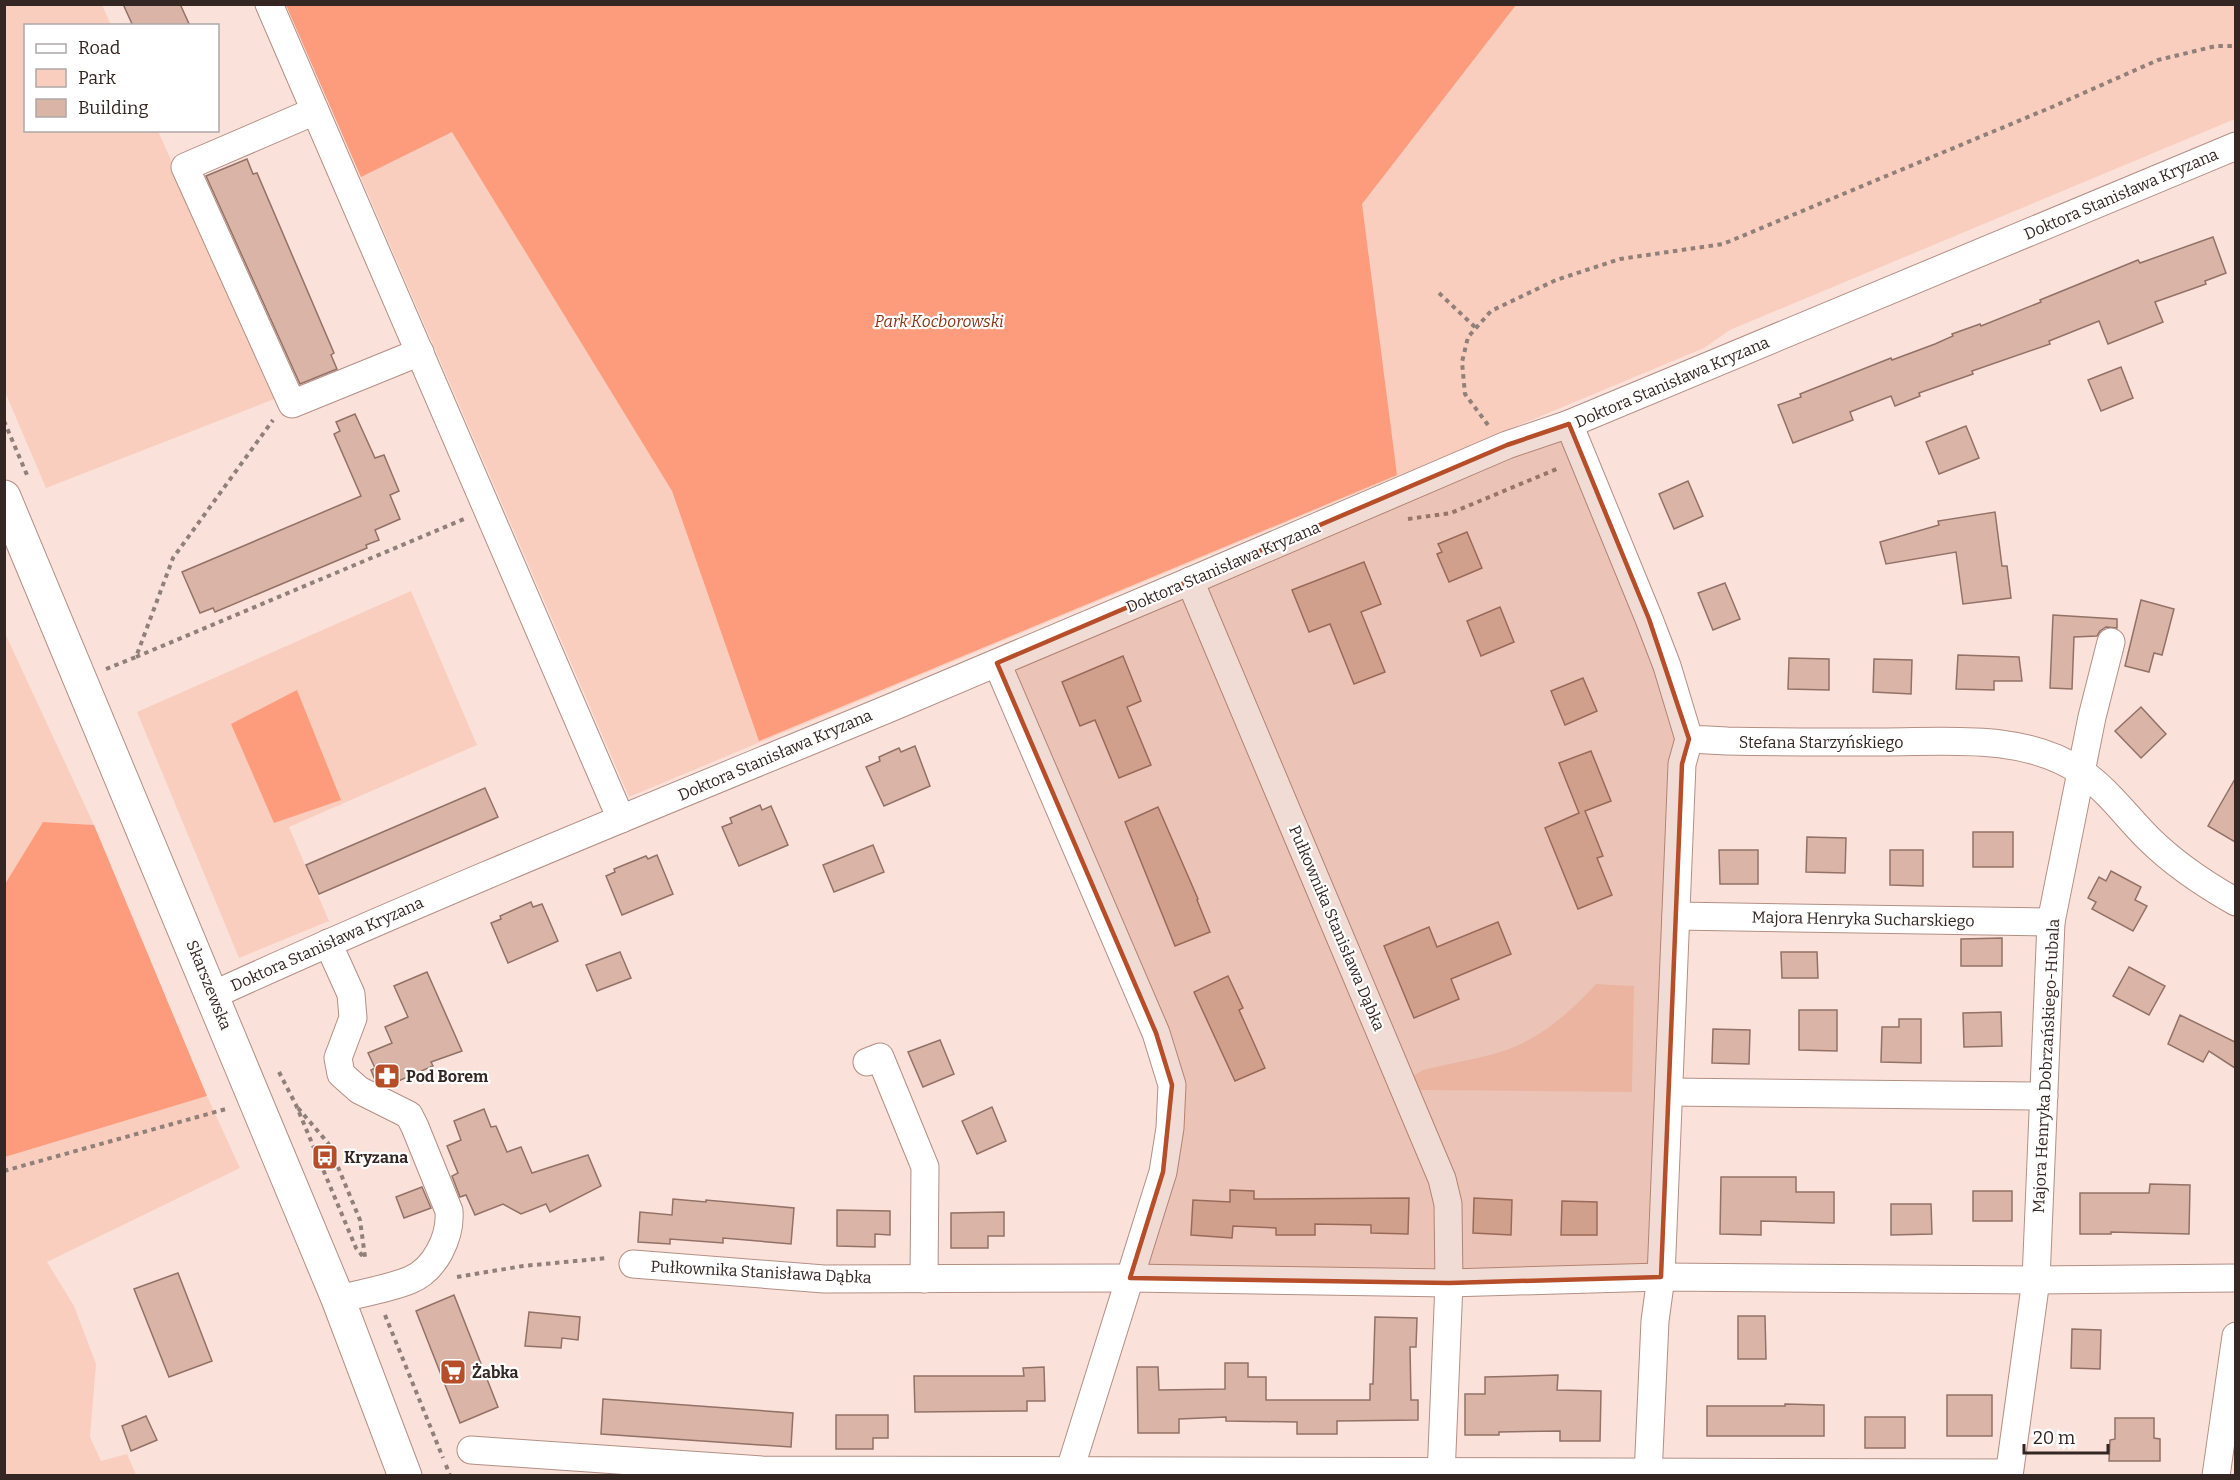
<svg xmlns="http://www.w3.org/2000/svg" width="2240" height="1480" viewBox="0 0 2240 1480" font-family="Bitter,serif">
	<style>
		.green { fill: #f9cebf }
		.forest { fill: #fc9c7d }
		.building { fill: #d9b4a7; stroke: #937166; stroke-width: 1.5 }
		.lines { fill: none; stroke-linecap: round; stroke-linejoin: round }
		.minor-casing { stroke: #b38f84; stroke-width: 29 }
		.major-casing { stroke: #b38f84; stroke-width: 35 }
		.path { stroke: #917f79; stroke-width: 4; stroke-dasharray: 4.5 4.5; stroke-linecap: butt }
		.minor { stroke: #fff; stroke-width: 27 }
		.major { stroke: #fff; stroke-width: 33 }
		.marked { fill: #b54e29; fill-opacity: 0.2; stroke: #b54e29; stroke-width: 4.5; stroke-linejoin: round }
		.labels { text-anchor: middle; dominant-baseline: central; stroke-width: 4.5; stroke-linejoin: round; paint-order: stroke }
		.street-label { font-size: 16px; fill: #342622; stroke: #fff }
		.park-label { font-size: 16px; font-style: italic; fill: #883415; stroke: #fff }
		.poi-label { font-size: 16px; font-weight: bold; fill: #342622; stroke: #fff; text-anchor: start }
	</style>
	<rect width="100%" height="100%" fill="#fae2db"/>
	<g class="green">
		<polygon points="4,5 102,5 111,25 26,26 26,130 158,131 277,398 46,488 5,392"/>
		<polygon points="286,5 2235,5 2235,119 1730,330 1704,348 629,797"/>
		<polygon points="411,591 477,745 289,827 329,921 239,958 137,712"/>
		<polygon points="4,631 94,825 43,822 5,884"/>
		<path d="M1596,984L1634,986L1632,1092L1419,1090L1413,1076L1423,1070C1450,1063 1479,1059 1506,1050C1541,1038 1571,1011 1596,984Z"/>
		<polygon points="207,1096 240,1168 47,1262 74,1306 96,1364 90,1437 101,1461 127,1454 136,1475 5,1476 5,1157"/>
	</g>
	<g class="forest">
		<polygon points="286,5 1516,5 1362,204 1397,475 759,741 672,491 452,132 361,177"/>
		<polygon points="297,690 341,800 274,823 231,724"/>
		<polygon points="43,822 94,825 207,1096 5,1157 5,884"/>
	</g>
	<g class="building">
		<polygon points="123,4 180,4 190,26 133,26"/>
		<polygon points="247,159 253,174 257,173 334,353 331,355 337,369 300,384 206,176"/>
		<polygon points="2213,237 2226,273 2205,281 2206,284 2155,302 2163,322 2108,344 2099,321 2049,341 2050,344 1972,371 1973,374 1919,393 1920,396 1895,406 1891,396 1850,412 1853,420 1793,443 1778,405 1801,397 1800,394 1891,358 1892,360 1935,344 1953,336 1952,334 1980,324 1981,326 2041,302 2040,300 2138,260 2140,263"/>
		<polygon points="2121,367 2133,398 2101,411 2088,380"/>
		<polygon points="355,414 375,458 384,455 399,491 390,495 400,519 375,530 379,540 366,545 367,548 215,612 213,608 200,613 182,572 361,496 334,434 340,431 336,422"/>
		<polygon points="1966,426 1979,458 1939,474 1926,442"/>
		<polygon points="1688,481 1703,516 1674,529 1659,494"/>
		<polygon points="1995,512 2002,566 2007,566 2011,598 1963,604 1956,552 1886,564 1880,542 1939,525 1938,521"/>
		<polygon points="1467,532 1482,568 1449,582 1437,554 1442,552 1438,544"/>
		<polygon points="1364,562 1381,604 1361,612 1385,672 1354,684 1330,624 1309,632 1292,590"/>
		<polygon points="1725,583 1740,619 1713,630 1698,593"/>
		<polygon points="2141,600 2174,609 2162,655 2154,653 2149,672 2125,666"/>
		<polygon points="1500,607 1514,642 1481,656 1467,621"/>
		<polygon points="2053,615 2117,619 2117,628 2106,627 2100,631 2097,636 2074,637 2072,689 2050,688"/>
		<polygon points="1958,655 2019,657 2022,681 1994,681 1994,690 1956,689"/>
		<polygon points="1123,656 1141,701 1127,707 1151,765 1119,778 1095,720 1080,726 1062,682"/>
		<polygon points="1789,658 1829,659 1829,690 1788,689"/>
		<polygon points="1874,659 1912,660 1911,694 1873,692"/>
		<polygon points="1583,678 1597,711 1565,725 1551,691"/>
		<polygon points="2141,707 2166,734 2141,758 2115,731"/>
		<polygon points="915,746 930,786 884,806 866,767 880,761 879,757 899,748 901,752"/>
		<polygon points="1591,751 1611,801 1585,811 1603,856 1597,858 1612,895 1578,909 1545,828 1579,813 1559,763"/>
		<polygon points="2235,779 2235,842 2208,826"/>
		<polygon points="485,788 498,817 319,894 306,865"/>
		<polygon points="760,805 762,810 771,806 788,845 739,866 722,827 732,823 730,818"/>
		<polygon points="1158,807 1198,899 1197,900 1210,932 1175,946 1125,822"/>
		<rect x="1973" y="832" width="40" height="35"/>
		<polygon points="1807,837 1846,838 1845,873 1806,872"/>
		<polygon points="873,845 884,872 834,892 823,865"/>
		<polygon points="1719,850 1758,850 1758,884 1720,884"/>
		<polygon points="1890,850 1923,850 1923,886 1890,885"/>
		<polygon points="657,855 673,894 622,915 606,876 615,872 614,869 646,856 648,859"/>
		<polygon points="2111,871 2141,887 2135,900 2147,906 2133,931 2092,909 2096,902 2088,898 2099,877 2106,881"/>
		<polygon points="531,902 533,907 542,904 558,941 508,963 491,923 501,919 500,916"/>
		<polygon points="1498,922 1511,954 1451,979 1459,999 1414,1018 1384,946 1429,927 1437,947"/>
		<polygon points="2002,938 2002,966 1961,966 1961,939"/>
		<polygon points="620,952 631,978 597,991 586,965"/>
		<polygon points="1781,952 1817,952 1818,978 1782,978"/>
		<polygon points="2129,967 2165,986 2149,1015 2113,996"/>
		<polygon points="427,972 462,1051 431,1062 433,1066 387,1086 375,1080 371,1070 375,1068 368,1053 392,1043 385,1027 408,1017 394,986"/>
		<polygon points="1228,976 1243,1008 1239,1010 1265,1068 1235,1081 1194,992"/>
		<polygon points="1799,1010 1837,1010 1837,1051 1799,1050"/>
		<polygon points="2001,1012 2002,1046 1964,1047 1963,1013"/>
		<polygon points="2180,1015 2235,1042 2235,1068 2209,1051 2203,1062 2168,1044"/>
		<polygon points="1899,1019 1921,1019 1921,1063 1881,1062 1882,1027 1899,1027"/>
		<polygon points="1713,1029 1750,1030 1749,1064 1712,1063"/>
		<polygon points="940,1040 954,1074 923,1087 908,1052"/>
		<polygon points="992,1107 1006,1141 977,1154 962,1121"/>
		<polygon points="484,1109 491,1127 496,1126 507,1152 521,1147 532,1173 588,1155 601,1186 550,1212 546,1204 521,1214 503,1204 475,1215 466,1195 460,1197 452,1176 458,1173 447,1146 461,1140 454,1121"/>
		<polygon points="1721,1177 1796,1177 1796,1192 1834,1192 1834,1223 1761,1221 1761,1235 1720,1234"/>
		<polygon points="2150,1184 2190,1185 2189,1234 2111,1232 2111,1234 2080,1234 2080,1193 2149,1193"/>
		<polygon points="422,1187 431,1208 404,1218 396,1197"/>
		<polygon points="1230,1190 1254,1191 1254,1199 1409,1198 1408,1234 1371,1233 1371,1225 1315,1224 1315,1235 1276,1235 1276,1228 1233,1226 1232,1238 1191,1235 1193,1200 1230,1202"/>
		<rect x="1973" y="1191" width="39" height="30"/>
		<polygon points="1474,1198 1512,1200 1511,1235 1473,1233"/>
		<polygon points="673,1199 706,1202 706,1200 794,1208 791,1244 723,1238 723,1243 670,1239 670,1244 638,1242 640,1212 672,1215"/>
		<polygon points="1562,1201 1597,1202 1597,1235 1561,1235"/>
		<polygon points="1891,1204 1931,1204 1932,1234 1891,1235"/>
		<polygon points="837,1210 890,1211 890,1235 875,1234 875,1247 837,1246"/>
		<polygon points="1004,1212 1004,1236 988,1236 988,1248 951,1248 951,1213"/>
		<polygon points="178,1273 212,1361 169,1377 134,1289"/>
		<polygon points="454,1295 498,1407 460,1423 416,1311"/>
		<polygon points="529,1312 580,1317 578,1340 562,1338 561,1348 525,1346"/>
		<polygon points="1738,1316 1765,1316 1766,1359 1738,1359"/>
		<polygon points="1375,1317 1417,1318 1416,1347 1410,1347 1411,1400 1418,1400 1418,1420 1337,1421 1337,1434 1297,1434 1297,1422 1226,1421 1226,1417 1179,1419 1179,1433 1138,1433 1137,1367 1158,1367 1159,1390 1225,1389 1225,1363 1248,1363 1248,1377 1266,1377 1266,1400 1370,1400 1370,1384 1373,1384"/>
		<polygon points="2072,1329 2101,1330 2100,1369 2071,1368"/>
		<polygon points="1044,1367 1045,1401 1027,1401 1027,1411 915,1412 914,1376 1024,1376 1023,1368"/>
		<polygon points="1558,1375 1557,1390 1601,1391 1600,1441 1560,1441 1560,1431 1499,1432 1499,1435 1465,1435 1465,1394 1485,1394 1485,1377"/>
		<rect x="1947" y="1395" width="45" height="41"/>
		<polygon points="603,1399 793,1413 791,1447 601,1434"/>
		<polygon points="1785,1404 1824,1405 1824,1436 1707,1436 1707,1406 1785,1406"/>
		<polygon points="836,1415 888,1415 888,1438 873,1438 873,1449 836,1449"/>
		<polygon points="146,1416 157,1440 131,1451 122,1426"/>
		<rect x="1865" y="1417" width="40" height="31"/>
		<polygon points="2115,1418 2154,1418 2154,1438 2160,1439 2160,1461 2109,1461 2110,1440 2115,1439"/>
	</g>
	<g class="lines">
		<defs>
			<g id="minor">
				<polyline points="269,4 621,819"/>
				<polyline points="315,111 185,167 292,404 420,352"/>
				<path d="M1569,424L1649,619L1667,666L1689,739L1727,741C1779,742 1830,742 1882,742C1947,742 2023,733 2080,771C2107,789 2126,816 2148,838C2174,864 2204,884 2236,902"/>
				<polyline points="1190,581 1442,1179 1448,1204 1449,1283 1441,1476"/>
				<polyline points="997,663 1156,1033 1172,1085 1170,1128 1163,1172 1068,1476"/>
				<polyline points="1676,916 2051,922"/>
				<path d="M328,943L351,994L353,1018L338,1058L341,1074L359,1090L409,1115L415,1127L449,1211C451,1237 435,1270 410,1280C388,1289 362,1293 338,1299"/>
				<path d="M213,995C436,893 663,802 890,708C1096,622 1302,533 1507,445L1569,424L2236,146"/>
				<polyline points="867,1062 880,1057 925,1167 924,1279"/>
				<polyline points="1669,1092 2044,1096"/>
				<polyline points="633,1264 824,1279 1130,1278 1449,1283 1661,1277 2036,1280 2236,1278"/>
				<polyline points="471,1450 762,1470 2009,1473"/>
				<polyline points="1648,1476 1655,1321 1661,1277 1682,764 1689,739"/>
				<polyline points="2009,1476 2036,1280 2051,922 2092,717 2111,642"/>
				<polyline points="2216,1476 2236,1336"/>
			</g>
			<polyline id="major" points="4,497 338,1299 405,1476"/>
		</defs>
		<use href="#minor" class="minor-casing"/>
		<use href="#major" class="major-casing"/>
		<g class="path">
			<polyline points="1439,293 1476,328"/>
			<polyline points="4,421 27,475"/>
			<polyline points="1488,425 1465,394 1462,362 1468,337 1491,311 1556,280 1620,259 1723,244 2052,107 2158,60 2216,46 2236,46"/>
			<polyline points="1408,519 1451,513 1559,468"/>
			<polyline points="136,657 464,519"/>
			<polyline points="106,669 136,657 173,558 273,420"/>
			<polyline points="279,1072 296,1105 356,1248 365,1259"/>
			<polyline points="298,1108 328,1143 360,1220 365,1257"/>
			<polyline points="4,1171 226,1109"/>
			<polyline points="457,1277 523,1266 607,1258"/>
			<polyline points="385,1315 443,1458"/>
			<polyline points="446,1465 450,1476"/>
		</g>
		<use href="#minor" class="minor"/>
		<use href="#major" class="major"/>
	</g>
	<path class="marked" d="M1569,424L1649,619L1689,739L1682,764L1661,1277L1449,1283L1130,1278L1163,1172L1172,1085L1156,1033L997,663L1507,445Z"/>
	<defs>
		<symbol id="pharmacy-square" viewBox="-11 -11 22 22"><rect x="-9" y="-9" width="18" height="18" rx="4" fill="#b54e29" stroke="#fff"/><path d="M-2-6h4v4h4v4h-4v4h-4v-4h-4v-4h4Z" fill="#fff"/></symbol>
		<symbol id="bus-square" viewBox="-11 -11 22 22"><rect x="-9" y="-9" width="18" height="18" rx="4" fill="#b54e29" stroke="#fff"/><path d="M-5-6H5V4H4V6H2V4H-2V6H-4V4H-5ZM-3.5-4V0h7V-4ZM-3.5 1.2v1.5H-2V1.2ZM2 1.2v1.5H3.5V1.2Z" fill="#fff"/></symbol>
		<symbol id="supermarket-square" viewBox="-11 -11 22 22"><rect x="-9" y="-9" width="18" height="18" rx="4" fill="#b54e29" stroke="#fff"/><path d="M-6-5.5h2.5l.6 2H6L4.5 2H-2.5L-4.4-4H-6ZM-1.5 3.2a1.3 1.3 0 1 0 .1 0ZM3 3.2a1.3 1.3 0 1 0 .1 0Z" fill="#fff"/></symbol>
	</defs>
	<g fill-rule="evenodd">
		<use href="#pharmacy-square" x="372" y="1061" width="30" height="30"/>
		<use href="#bus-square" x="310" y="1142" width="30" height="30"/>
		<use href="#supermarket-square" x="438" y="1357" width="30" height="30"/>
	</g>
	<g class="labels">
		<g class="street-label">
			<text transform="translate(2121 194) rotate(-23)">Doktora Stanisława Kryzana</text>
			<text transform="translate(1672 382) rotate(-23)">Doktora Stanisława Kryzana</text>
			<text transform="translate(1223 567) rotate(-23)">Doktora Stanisława Kryzana</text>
			<text x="1821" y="742">Stefana Starzyńskiego</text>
			<text transform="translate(775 755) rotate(-23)">Doktora Stanisława Kryzana</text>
			<text transform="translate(1863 919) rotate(1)">Majora Henryka Sucharskiego</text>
			<text transform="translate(1337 928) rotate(67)">Pułkownika Stanisława Dąbka</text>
			<text transform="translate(327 944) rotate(-24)">Doktora Stanisława Kryzana</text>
			<text transform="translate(209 985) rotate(68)">Skarszewska</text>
			<text transform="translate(2046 1066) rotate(-87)">Majora Henryka Dobrzańskiego-Hubala</text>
			<text transform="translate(761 1272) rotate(3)">Pułkownika Stanisława Dąbka</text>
		</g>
		<g class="park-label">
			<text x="939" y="321">Park Kocborowski</text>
		</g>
		<g class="poi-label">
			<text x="406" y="1076">Pod Borem</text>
			<text x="344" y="1157">Kryzana</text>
			<text x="472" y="1372">Żabka</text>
		</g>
	</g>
	<rect width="2240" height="1480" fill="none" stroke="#342622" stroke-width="12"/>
	<rect x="24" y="24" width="195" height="108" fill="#ffffff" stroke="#aea8a7" stroke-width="1.5"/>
	<rect x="36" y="44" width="30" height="9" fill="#ffffff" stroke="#aea8a7" stroke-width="1.5"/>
	<text x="78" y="54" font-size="18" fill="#342622">Road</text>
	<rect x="36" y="69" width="30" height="18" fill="#f9cebf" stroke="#aea8a7" stroke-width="1.5"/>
	<text x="78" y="84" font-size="18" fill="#342622">Park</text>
	<rect x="36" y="99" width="30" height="18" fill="#d9b4a7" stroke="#aea8a7" stroke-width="1.5"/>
	<text x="78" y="114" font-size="18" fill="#342622">Building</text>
	<path d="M2024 1444v9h84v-9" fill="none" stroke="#342622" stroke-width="3"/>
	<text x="2033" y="1444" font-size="18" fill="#342622" stroke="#ffffff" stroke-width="4.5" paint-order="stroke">20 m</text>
</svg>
